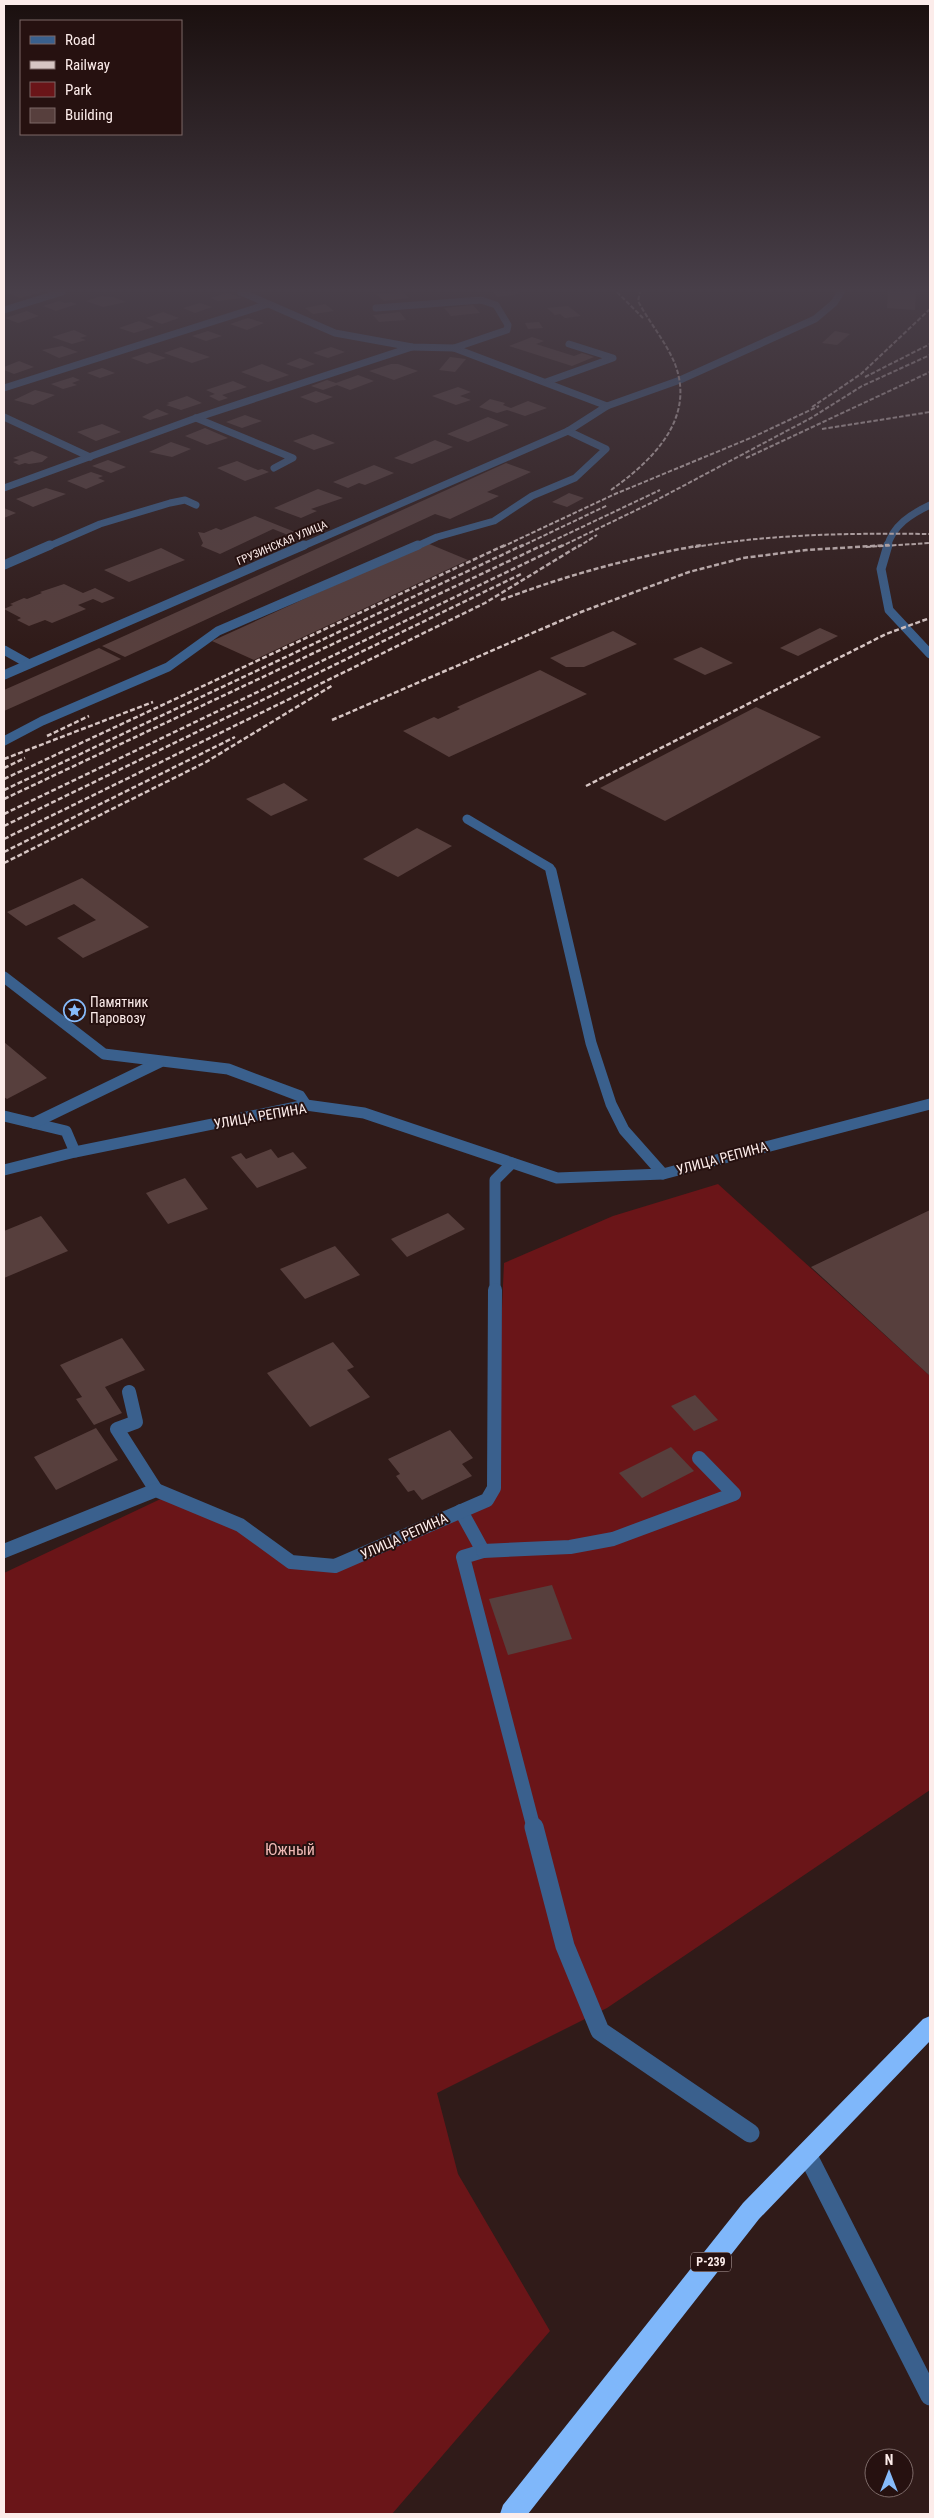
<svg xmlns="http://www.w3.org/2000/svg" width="934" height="2518" viewBox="0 0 934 2518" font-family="'Roboto Condensed',sans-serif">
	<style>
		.green { fill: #6a1518 }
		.building { fill: #573f3d }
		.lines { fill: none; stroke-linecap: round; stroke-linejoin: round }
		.lane-far4 { stroke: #3a608d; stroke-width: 7 }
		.lane-far3 { stroke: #3a608d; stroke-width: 9 }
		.lane-far2 { stroke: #3a608d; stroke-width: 11 }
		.lane-far1 { stroke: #3a608d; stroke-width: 14 }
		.lane { stroke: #3a608d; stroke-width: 19 }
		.street-far3 { stroke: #3a608d; stroke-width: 7 }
		.street-far2 { stroke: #3a608d; stroke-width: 9 }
		.street-far1 { stroke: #3a608d; stroke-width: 11 }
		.street { stroke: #3a608d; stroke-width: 14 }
		.highway { fill: #7fb7fa; fill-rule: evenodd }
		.rail-far1 { stroke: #d6c5c3; stroke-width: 2; stroke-dasharray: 4.5 2; stroke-linecap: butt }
		.rail { stroke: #d6c5c3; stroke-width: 2.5; stroke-dasharray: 5 2.5; stroke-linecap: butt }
		.labels { text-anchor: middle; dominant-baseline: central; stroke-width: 4; stroke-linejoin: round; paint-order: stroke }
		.far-street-label { font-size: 11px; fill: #fcecea; stroke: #261110 }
		.shield { fill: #261110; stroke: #bcaaa9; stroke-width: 1 }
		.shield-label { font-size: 12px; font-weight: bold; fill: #fcecea }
		.poi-label { font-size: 14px; fill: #fcecea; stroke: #261110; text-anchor: start }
		.street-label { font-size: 14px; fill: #fcecea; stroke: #261110 }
		.near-park-label { font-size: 16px; fill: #efb8b4; stroke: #261110 }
	</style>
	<rect width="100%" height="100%" fill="#301b19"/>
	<polygon class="green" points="718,1184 930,1376 930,1790 607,2008 437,2093 458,2174 550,2331 392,2514 4,2514 4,1573 169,1495 240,1525 291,1562 335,1566 461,1511 494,1488 504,1263 613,1216"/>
	<g class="building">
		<polygon points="6,292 39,292 39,293 20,298"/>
		<polygon points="402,292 409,298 384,301 376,294"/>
		<polygon points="493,292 518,292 520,294 497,297"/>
		<polygon points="888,292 916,292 915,310 887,308"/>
		<polygon points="228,293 242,298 218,301 210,298"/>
		<polygon points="102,296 113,297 126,302 103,307 86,301"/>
		<polygon points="59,301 65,303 71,302 77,304 56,311 43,306"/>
		<polygon points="200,303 212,307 195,313 183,308"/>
		<polygon points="325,304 334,311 313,314 305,308"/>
		<polygon points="473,305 480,313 451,316 444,308"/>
		<polygon points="568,306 581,316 565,318 560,314 555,315 547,308"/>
		<polygon points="27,311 39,316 18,323 5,318"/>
		<polygon points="163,312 179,318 162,324 146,318"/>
		<polygon points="400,312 406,320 379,322 373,315"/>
		<polygon points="248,318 264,323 247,330 230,324"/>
		<polygon points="139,321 154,327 134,333 119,328"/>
		<polygon points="539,322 543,328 528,329 525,323"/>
		<polygon points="74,330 87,336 80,338 86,340 72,344 52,337"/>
		<polygon points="208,331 222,336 206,341 192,336"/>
		<polygon points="835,331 850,334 837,345 822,343"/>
		<polygon points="532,337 544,341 536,344 574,356 582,353 594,357 572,366 509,346"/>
		<polygon points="62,346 78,352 59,358 42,350"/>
		<polygon points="181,347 210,357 192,363 164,353"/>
		<polygon points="331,347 345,352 328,358 313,353"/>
		<polygon points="149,352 166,358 147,364 131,358"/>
		<polygon points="450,357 466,359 455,372 439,370"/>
		<polygon points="300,358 315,364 301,369 286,364"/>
		<polygon points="19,361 34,367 14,374 4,370 4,367"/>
		<polygon points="262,364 289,375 268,382 241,372"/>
		<polygon points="391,364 398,364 418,371 394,380 369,371"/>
		<polygon points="102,368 115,373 100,378 87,373"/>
		<polygon points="358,375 374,381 350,390 337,385 323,390 311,386 327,380 336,383"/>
		<polygon points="73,377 80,380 72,383 77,385 63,389 51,384"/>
		<polygon points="233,381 247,387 222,395 228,398 219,401 209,396 215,394 206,390"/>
		<polygon points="458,387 471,392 460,396 471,400 456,405 432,396"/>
		<polygon points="35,390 55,395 33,405 14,400"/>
		<polygon points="316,391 333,397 316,403 300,397"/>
		<polygon points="187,396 202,403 181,410 166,405 170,404 167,403"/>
		<polygon points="490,399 505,403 503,405 511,408 528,401 547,408 525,416 507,410 497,413 479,407"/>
		<polygon points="157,409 169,414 150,420 142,417"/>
		<polygon points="245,415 262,421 242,428 226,422"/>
		<polygon points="488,417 509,425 468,442 447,434"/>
		<polygon points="102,424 121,432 96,441 77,432"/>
		<polygon points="205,428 228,438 207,445 185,436"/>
		<polygon points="313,434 335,443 314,450 293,441"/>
		<polygon points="435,440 453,447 412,464 394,458"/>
		<polygon points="171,442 191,449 172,457 149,452"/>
		<polygon points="32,451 48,457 42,462 29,464 25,463 19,465 13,462 19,460 13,458"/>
		<polygon points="108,460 126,467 111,473 92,466"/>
		<polygon points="237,461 258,470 262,469 269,472 245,481 217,468"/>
		<polygon points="506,463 531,472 487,492 499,496 450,519 435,514 125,657 102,646"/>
		<polygon points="374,465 394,473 365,485 359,483 348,488 333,482"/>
		<polygon points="91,472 103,476 98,478 105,481 86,489 67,481"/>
		<polygon points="46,488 66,494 33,507 16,499"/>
		<polygon points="318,489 343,498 311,509 317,511 301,518 274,508"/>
		<polygon points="569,493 584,498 567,507 552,502"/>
		<polygon points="4,508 16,513 4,518"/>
		<polygon points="255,516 295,532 288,535 273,529 220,554 201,546 203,543 198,532 204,533 216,528 221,530"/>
		<polygon points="427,543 468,560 254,660 212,641"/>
		<polygon points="161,548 185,560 129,582 104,570"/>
		<polygon points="64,584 83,593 95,588 115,598 102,603 93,599 78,605 86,609 52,623 45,620 29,626 17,620 21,618 4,609 13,605 10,604 24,598 27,599 42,593 40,592"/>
		<polygon points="820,628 838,636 798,656 780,648"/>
		<polygon points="613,631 637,644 584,667 566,667 550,658"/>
		<polygon points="701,647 733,663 705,675 673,659"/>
		<polygon points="99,648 121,659 4,711 4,690"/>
		<polygon points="540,670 587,694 449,757 403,731 434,717 438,719 460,709 457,707"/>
		<polygon points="756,707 821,737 665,821 600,788"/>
		<polygon points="284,783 308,800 271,816 246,799"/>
		<polygon points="417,828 452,846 398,877 363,859"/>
		<polygon points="82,878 149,927 83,958 57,938 96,920 74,904 26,926 7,912"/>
		<polygon points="4,1042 47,1078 7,1099 4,1097"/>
		<polygon points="271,1149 278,1158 293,1152 307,1168 257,1188 231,1157 241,1153 246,1159"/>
		<polygon points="185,1178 208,1209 168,1224 146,1193"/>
		<polygon points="930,1210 930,1376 811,1267"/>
		<polygon points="448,1213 465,1229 407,1257 391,1239"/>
		<polygon points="41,1216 68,1251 4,1278 4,1231"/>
		<polygon points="335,1246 360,1275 305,1299 280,1269"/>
		<polygon points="122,1338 145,1370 105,1387 122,1413 94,1425 76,1399 82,1397 60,1365"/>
		<polygon points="333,1342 354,1367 347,1370 370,1397 310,1427 267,1373"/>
		<polygon points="695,1395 718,1420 694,1431 671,1406"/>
		<polygon points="96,1428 118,1460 56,1490 34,1457"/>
		<polygon points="450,1430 473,1458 462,1464 472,1476 422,1500 414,1490 408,1492 396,1476 400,1474 388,1459"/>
		<polygon points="671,1447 694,1471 642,1498 619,1473"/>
		<polygon points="552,1585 572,1639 508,1655 489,1599"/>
	</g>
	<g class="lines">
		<g class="lane-far4">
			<polyline points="546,382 613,358 569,344"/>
			<polyline points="415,547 437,537 494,521 532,496 575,478 606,449 568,431"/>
			<path d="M887,547C893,525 911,514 930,505"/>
		</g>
		<g class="lane-far3">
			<polyline points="888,545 881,569 889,610 930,654"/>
			<polyline points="4,741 42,721 168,667 218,631 418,545"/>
			<polyline points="467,819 550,868 551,873"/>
		</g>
		<polyline class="lane-far2" points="551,871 591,1043 611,1104 624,1130 663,1174"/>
		<g class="lane-far1">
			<polyline points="129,1392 136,1422 117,1429 156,1490"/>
			<polyline points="461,1511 483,1551 463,1557 534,1829"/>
			<polyline points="483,1551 570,1547 613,1539 734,1494 699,1458"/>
		</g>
		<g class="lane">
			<polyline points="534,1827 565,1946 600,2031 750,2133"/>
			<polyline points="807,2154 930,2396"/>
		</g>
		<g class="street-far3">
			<polyline points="241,292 335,333 412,347 454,348 607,406"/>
			<polyline points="376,308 481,300 496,305 508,325 507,330 454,348"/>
			<polyline points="4,310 62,292"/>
			<polyline points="4,388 268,304"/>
			<polyline points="4,417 90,457"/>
			<polyline points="196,418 293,458 274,468"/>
			<polyline points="4,488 196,418 412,347"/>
			<polyline points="47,547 100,524 170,503 185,500 196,505"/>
			<polyline points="301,547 568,431 607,406 680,380 815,319 834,303 841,292"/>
		</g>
		<g class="street-far2">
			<polyline points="4,565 50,545"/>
			<polyline points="4,650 29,664"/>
			<polyline points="4,675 304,545"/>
		</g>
		<g class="street-far1">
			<polyline points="4,977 104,1054 228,1069 300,1096 306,1105"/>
			<polyline points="4,1116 66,1131 75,1152"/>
			<polyline points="34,1123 160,1062"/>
			<polyline points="4,1170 75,1152 306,1105 364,1113 557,1178 663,1174 930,1104"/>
			<polyline points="495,1291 495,1180 512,1163"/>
		</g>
		<polyline class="street" points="4,1551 156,1490 240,1525 291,1562 335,1566 487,1500 494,1488 495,1290"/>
		<polygon class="highway" points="930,2016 930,2041 759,2219 528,2514 500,2514 503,2505 743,2203 923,2019"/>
		<g class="rail-far1">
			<polyline points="617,292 643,318"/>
			<polyline points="865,377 930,344"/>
			<polyline points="812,407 861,374 930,309"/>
			<polyline points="822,429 930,412"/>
			<polyline points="746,458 930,372"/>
			<path d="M611,490C652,461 696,419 675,364C666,342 649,322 638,301L640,292"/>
			<polyline points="502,547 615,494 753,437 819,406"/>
			<polyline points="520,547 608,505"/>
			<polyline points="540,547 660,490"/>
			<polyline points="560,547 651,503 811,418 862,386 930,355"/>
			<polyline points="578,547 597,535"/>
			<path d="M695,547C772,534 851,533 930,534"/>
			<polyline points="866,547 930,543"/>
		</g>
		<g class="rail">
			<path d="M501,600C567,575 633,557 702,545"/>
			<polyline points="332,720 581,612 689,572 743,558 806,550 889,545"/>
			<polyline points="47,736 89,716"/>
			<polyline points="4,759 153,702"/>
			<polyline points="4,768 25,758"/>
			<polyline points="4,779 505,545"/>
			<polyline points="586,786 886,634 930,618"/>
			<polyline points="4,790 523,545"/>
			<polyline points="4,799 543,545"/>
			<polyline points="4,814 563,545"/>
			<polyline points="4,826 521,574"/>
			<polyline points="4,839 485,603 580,545"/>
			<polyline points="4,852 235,737"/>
			<polyline points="4,863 206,762 333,685"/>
		</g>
	</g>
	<linearGradient id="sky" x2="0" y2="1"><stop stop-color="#1a0f0e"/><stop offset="0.45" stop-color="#483f49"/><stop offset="1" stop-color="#483f49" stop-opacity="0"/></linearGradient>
	<rect width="934" height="645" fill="url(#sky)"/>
	<defs>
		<symbol id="sight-ring" viewBox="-11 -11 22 22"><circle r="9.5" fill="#261110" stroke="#86bbfb" stroke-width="1.5"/><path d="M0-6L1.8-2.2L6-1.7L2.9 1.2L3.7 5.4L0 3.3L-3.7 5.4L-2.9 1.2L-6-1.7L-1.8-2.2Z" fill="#86bbfb"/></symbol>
	</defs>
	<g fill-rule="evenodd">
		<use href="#sight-ring" x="62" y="998" width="25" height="25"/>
	</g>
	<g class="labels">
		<g class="far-street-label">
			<text transform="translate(282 543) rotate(-23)">ГРУЗИНСКАЯ УЛИЦА</text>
		</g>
		<rect class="shield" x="691" y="2252.5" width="40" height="19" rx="4"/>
		<g class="shield-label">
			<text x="711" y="2262">Р-239</text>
		</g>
		<g class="poi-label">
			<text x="90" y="1002">Памятник<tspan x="90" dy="16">Паровозу</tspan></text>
		</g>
		<g class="street-label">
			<text transform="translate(260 1116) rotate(-10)">УЛИЦА РЕПИНА</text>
			<text transform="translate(722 1158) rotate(-15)">УЛИЦА РЕПИНА</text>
			<text transform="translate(404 1536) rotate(-24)">УЛИЦА РЕПИНА</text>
		</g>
		<g class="near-park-label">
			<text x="290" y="1849">Южный</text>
		</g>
	</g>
	<rect width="934" height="2518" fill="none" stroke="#fcecea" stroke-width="10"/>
	<rect x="20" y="20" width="162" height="115" fill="#261110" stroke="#7c6967"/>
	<rect x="30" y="36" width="25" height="8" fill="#3a608d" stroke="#7c6967"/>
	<text x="65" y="45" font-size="15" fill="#fcecea">Road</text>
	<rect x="30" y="61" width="25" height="8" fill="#d6c5c3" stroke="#7c6967"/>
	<text x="65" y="70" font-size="15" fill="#fcecea">Railway</text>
	<rect x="30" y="82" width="25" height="15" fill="#6a1518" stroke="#7c6967"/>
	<text x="65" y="95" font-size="15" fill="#fcecea">Park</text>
	<rect x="30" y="108" width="25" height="15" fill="#573f3d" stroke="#7c6967"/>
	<text x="65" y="120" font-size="15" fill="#fcecea">Building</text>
	<g transform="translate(889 2473)"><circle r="24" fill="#261110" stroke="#7c6967"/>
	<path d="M0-4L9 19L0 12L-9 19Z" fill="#86bbfb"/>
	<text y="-8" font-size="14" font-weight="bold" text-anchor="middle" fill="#fcecea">N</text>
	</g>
</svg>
